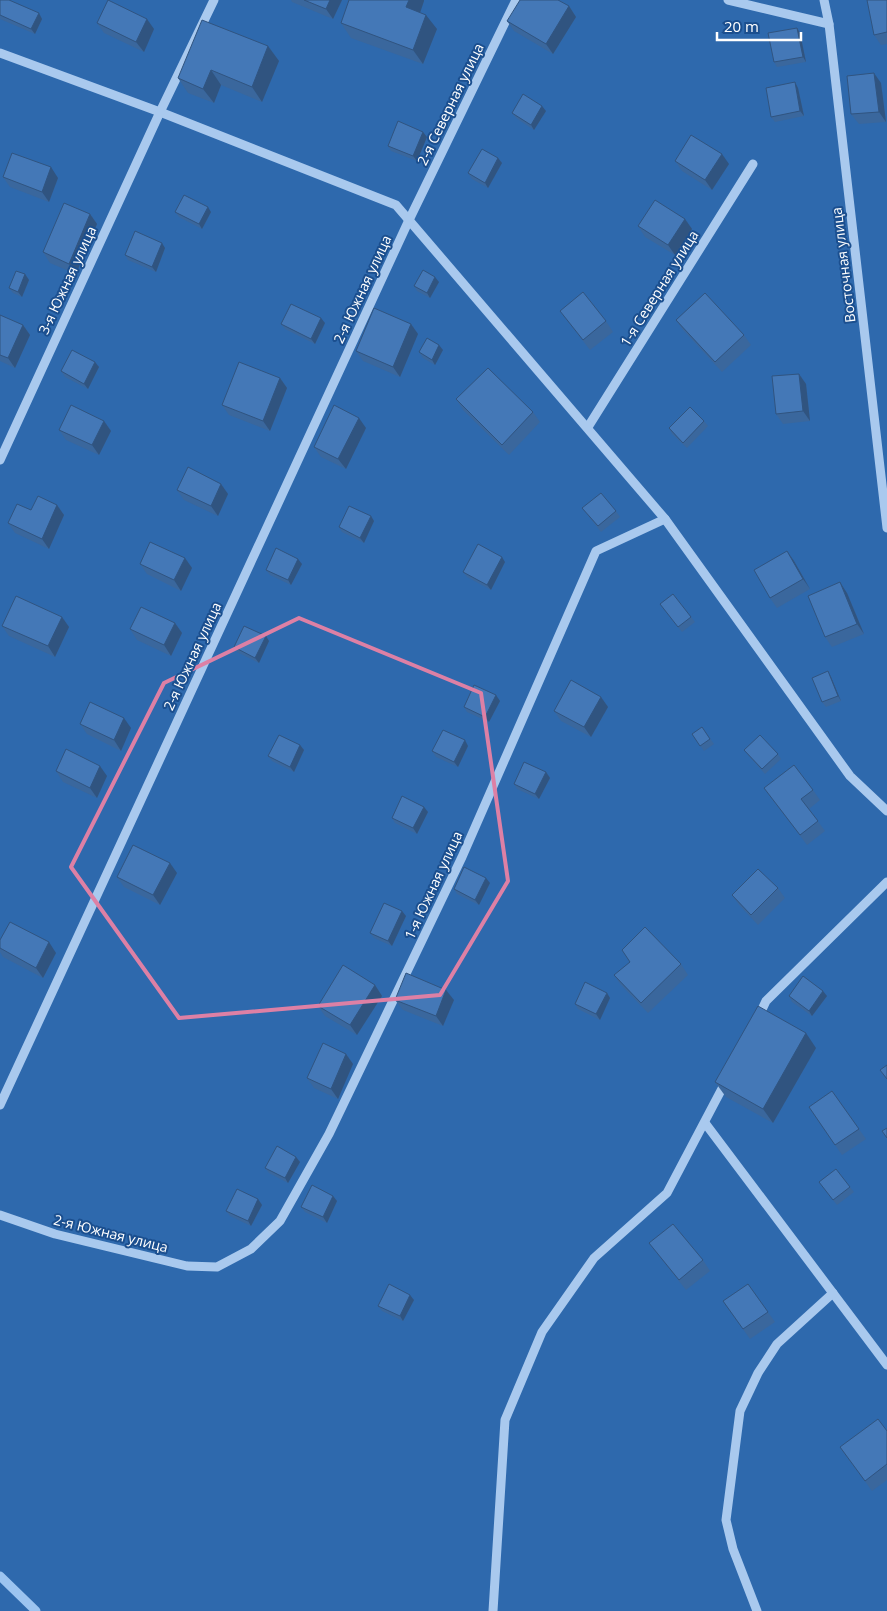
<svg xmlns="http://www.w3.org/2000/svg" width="887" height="1611" viewBox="0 0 887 1611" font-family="'Open Sans',sans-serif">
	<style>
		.green { fill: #2e69ad }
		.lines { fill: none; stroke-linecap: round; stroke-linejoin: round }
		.stream { stroke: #9cc4f0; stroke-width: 9 }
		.minor { stroke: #a9c9ee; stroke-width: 9 }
		.wall { fill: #3a679d }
		.shaded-wall { fill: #305480 }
		.building { fill: #4478b7; stroke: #305480 }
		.marked { fill: none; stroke: #dd80a5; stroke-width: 4; stroke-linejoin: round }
		.labels { text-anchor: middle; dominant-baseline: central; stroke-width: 4; stroke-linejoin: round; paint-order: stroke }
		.street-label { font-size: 14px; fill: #fff; stroke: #1b4f8f }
	</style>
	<rect width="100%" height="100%" fill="#1b4f8f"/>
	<rect class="green" x="0" y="0" width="887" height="1611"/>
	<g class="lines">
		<polyline class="stream" points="0,1576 36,1611"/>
		<g class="minor">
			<polyline points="728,0 829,24"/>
			<polyline points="824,0 829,24 887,528"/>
			<polyline points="0,53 160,112 396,205 665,519 850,776 887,811"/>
			<polyline points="588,427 753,164"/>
			<polyline points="0,460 160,112 214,0"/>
			<polyline points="758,1018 766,1001 887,882"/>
			<polyline points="0,1105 409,220 516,0"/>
			<polyline points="705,1123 887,1365"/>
			<polyline points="0,1215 55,1234 187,1266 217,1267 251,1249 280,1221 329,1134 462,857 596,551 665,519"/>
			<polyline points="493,1611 505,1420 542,1332 594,1258 667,1193 726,1081"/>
			<polyline points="757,1611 733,1549 726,1520 740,1411 758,1373 777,1344 833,1293"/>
		</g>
	</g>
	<g class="wall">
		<polygon points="0,0 42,19 35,34 0,19"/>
		<polygon points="291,0 342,0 333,19 292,2"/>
		<polygon points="887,0 887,44 881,45 874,35"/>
		<polygon points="424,1 420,12 437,29 423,64 351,38 341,23"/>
		<polygon points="569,6 576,17 553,54 514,31 507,21"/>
		<polygon points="97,23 154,29 144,52 104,33"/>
		<polygon points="797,28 800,33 806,62 777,67 774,62"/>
		<polygon points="268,46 279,61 262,102 221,85 214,103 188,93 178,78"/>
		<polygon points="881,83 886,122 859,124 851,114"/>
		<polygon points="798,88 804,116 775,122 771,117"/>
		<polygon points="546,111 534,130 516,118 512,113"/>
		<polygon points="427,137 417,161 391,151 388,146"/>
		<polygon points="498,158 502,163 488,188 472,179 468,173"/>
		<polygon points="675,161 729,164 712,190 682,171"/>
		<polygon points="3,177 58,178 49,202 10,187"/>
		<polygon points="175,212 211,212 202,229 179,217"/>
		<polygon points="90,214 97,224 76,274 50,263 43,252"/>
		<polygon points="685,219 692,229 675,255 645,237 638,226"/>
		<polygon points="165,248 156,272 128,260 125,255"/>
		<polygon points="25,274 29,280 22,297 13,293 9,288"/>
		<polygon points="439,282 430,298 417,291 414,286"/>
		<polygon points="560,311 606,321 613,332 590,350"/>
		<polygon points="0,315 23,325 30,335 15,368 0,361"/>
		<polygon points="676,320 744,335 751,345 722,372 683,330"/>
		<polygon points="325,323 315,344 285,329 281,324"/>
		<polygon points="411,324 418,334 400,377 363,361 356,351"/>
		<polygon points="443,350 435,365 423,358 419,352"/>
		<polygon points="95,362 99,367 88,389 65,377 61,371"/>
		<polygon points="799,374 806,384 810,421 783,424 776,414"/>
		<polygon points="280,378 287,388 270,431 229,415 222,405"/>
		<polygon points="456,399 533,412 540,422 509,455 463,410"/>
		<polygon points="104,421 111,431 99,455 66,440 59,430"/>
		<polygon points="704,421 708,426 687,448 672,434 669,428"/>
		<polygon points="366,428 346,469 321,457 314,447"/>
		<polygon points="221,484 228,494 218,516 184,500 177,490"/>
		<polygon points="57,505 64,515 49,549 15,533 8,523 31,510"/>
		<polygon points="582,508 616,511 620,517 601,532"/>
		<polygon points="371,516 374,521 364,543 342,532 339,527"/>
		<polygon points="787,551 794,561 810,589 777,608 770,598"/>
		<polygon points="185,558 192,568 181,591 147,574 140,564"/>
		<polygon points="505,562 491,590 467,577 463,572"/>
		<polygon points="302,564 291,585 270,575 266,570"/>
		<polygon points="847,593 864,634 832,647 825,637"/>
		<polygon points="673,594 695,622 682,632 660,604"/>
		<polygon points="62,617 69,627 55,657 9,636 2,626"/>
		<polygon points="175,623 182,633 171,656 137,640 130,629"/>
		<polygon points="269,641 259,663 237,652 234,647"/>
		<polygon points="831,677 841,701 826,707 822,702"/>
		<polygon points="601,697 608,707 591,737 561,721 554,711"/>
		<polygon points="500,701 489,722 467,712 464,707"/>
		<polygon points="80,724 131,728 121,751 87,734"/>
		<polygon points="702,727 714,744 704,751 692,734"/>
		<polygon points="300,745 304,750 294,772 272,761 268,756"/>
		<polygon points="468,746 458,767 436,757 432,751"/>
		<polygon points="744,750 778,754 781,759 765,774 748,755"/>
		<polygon points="56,771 107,776 97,798 63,782"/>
		<polygon points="546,772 550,778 539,799 517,789 514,784"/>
		<polygon points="764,788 813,790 820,800 809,809 825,831 807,845"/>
		<polygon points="424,807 428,812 417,834 395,823 392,818"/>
		<polygon points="177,873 160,905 124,887 117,877"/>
		<polygon points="490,883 479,905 457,894 454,889"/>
		<polygon points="778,888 785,898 758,925 739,905 732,895"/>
		<polygon points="406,916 392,946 374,938 370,933"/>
		<polygon points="0,940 56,953 43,978 3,957 0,952"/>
		<polygon points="681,964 688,975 648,1013 621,985 614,975"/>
		<polygon points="375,985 382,996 357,1035 325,1016 318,1006"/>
		<polygon points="607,993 610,998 600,1020 578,1009 575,1004"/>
		<polygon points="789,996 827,996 812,1016 792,1002"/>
		<polygon points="395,1000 454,1000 443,1026 403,1010"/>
		<polygon points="816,1048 773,1123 726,1097 715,1082"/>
		<polygon points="346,1054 353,1064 338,1099 314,1088 307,1078"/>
		<polygon points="832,1091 866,1139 842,1155 809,1107"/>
		<polygon points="296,1157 300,1162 288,1183 269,1173 265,1168"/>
		<polygon points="819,1182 850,1187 854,1192 837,1205"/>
		<polygon points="333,1196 337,1201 327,1223 305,1212 301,1207"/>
		<polygon points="258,1199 262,1205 251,1226 230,1216 226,1211"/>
		<polygon points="649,1243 703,1260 710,1271 686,1290"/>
		<polygon points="748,1284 775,1322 750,1339 723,1301"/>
		<polygon points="414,1300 403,1321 382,1311 378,1306"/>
		<polygon points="887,1431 887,1480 872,1491 840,1447"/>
	</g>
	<g class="shaded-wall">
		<polygon points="330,0 342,0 333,19 326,9"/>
		<polygon points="409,0 424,0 424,1 417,22 406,7"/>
		<polygon points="569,6 576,17 553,54 546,44"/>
		<polygon points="39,13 42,19 35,34 31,29"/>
		<polygon points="426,15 437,29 423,64 413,50"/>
		<polygon points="147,19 154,29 144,52 136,42"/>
		<polygon points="797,28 800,33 806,62 803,57"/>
		<polygon points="268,46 279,61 262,102 252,87"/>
		<polygon points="211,70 221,85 214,103 203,89"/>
		<polygon points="874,73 881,83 886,122 879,112"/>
		<polygon points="795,82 798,88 804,116 800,111"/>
		<polygon points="542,106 546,111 534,130 531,125"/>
		<polygon points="423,132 427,137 417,161 413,156"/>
		<polygon points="722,154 729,164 712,190 705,180"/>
		<polygon points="498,158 502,163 488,188 485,183"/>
		<polygon points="51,167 58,178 49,202 42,192"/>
		<polygon points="208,207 211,212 202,229 199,224"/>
		<polygon points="90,214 97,224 76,274 69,264"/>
		<polygon points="685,219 692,229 675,255 668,245"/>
		<polygon points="162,243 165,248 156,272 152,267"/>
		<polygon points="25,274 29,280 22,297 18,292"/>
		<polygon points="435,277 439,282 430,298 427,293"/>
		<polygon points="321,318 325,323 315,344 311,339"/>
		<polygon points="411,324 418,334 400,377 393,367"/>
		<polygon points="23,325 30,335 15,368 8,358"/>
		<polygon points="439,345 443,350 435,365 432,360"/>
		<polygon points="95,362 99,367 88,389 84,384"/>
		<polygon points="799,374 806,384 810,421 803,411"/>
		<polygon points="280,378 287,388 270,431 263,421"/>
		<polygon points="359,418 366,428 346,469 338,459"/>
		<polygon points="104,421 111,431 99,455 92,445"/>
		<polygon points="221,484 228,494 218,516 211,506"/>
		<polygon points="57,505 64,515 49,549 42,539"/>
		<polygon points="371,516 374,521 364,543 360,538"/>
		<polygon points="787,551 794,561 810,589 803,579"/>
		<polygon points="502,557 505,562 491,590 487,585"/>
		<polygon points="185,558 192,568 181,591 174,580"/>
		<polygon points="298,559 302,564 291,585 288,580"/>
		<polygon points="840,582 847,593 864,634 857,624"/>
		<polygon points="62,617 69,627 55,657 48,646"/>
		<polygon points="175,623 182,633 171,656 164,645"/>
		<polygon points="266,636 269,641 259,663 255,658"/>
		<polygon points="828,671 831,677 841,701 838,696"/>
		<polygon points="496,695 500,701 489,722 485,717"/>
		<polygon points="601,697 608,707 591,737 584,727"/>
		<polygon points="124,718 131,728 121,751 114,740"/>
		<polygon points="465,740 468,746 458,767 454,762"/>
		<polygon points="300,745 304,750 294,772 290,767"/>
		<polygon points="100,766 107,776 97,798 90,788"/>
		<polygon points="546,772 550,778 539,799 535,794"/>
		<polygon points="424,807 428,812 417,834 413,828"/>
		<polygon points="170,863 177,873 160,905 153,895"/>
		<polygon points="486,878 490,883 479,905 475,900"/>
		<polygon points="402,911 406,916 392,946 388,941"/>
		<polygon points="49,942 56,953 43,978 36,968"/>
		<polygon points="375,985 382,996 357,1035 350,1025"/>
		<polygon points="446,990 454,1000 443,1026 436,1016"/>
		<polygon points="823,991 827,996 812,1016 809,1011"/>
		<polygon points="607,993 610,998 600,1020 596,1014"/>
		<polygon points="806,1033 816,1048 773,1123 763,1109"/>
		<polygon points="346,1054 353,1064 338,1099 331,1089"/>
		<polygon points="296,1157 300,1162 288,1183 285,1178"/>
		<polygon points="333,1196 337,1201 327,1223 323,1217"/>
		<polygon points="258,1199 262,1205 251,1226 248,1221"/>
		<polygon points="410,1295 414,1300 403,1321 400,1316"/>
	</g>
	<g class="building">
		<polygon points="0,0 9,0 39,13 31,29 0,15"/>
		<polygon points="108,0 147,19 136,42 97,23"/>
		<polygon points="304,0 330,0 326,9"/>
		<polygon points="349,0 409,0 406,7 426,15 413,50 341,23"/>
		<polygon points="520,0 558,0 569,6 546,44 507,21"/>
		<polygon points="867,0 887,0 887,32 874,35"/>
		<polygon points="202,20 268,46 252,87 211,70 203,89 178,78"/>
		<polygon points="797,28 803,57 774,62 768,33"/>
		<polygon points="874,73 879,112 851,114 847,76"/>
		<polygon points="795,82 800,111 771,117 766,88"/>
		<polygon points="523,94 542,106 531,125 512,113"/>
		<polygon points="398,121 423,132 413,156 388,146"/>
		<polygon points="691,135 722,154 705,180 675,161"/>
		<polygon points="482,149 498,158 485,183 468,173"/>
		<polygon points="12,153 51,167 42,192 3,177"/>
		<polygon points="184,195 208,207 199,224 175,212"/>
		<polygon points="655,200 685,219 668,245 638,226"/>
		<polygon points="64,203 90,214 69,264 43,252"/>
		<polygon points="135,231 162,243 152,267 125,255"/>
		<polygon points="423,270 435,277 427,293 414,286"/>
		<polygon points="16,271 25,274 18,292 9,288"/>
		<polygon points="583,292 606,321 583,340 560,311"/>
		<polygon points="705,293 744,335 715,362 676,320"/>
		<polygon points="291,304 321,318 311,339 281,324"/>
		<polygon points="374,308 411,324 393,367 356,351"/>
		<polygon points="0,315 23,325 8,358 0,355"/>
		<polygon points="427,338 439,345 432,360 419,352"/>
		<polygon points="72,350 95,362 84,384 61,371"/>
		<polygon points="239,362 280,378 263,421 222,405"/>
		<polygon points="488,368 533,412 502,445 456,399"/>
		<polygon points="799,374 803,411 776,414 772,376"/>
		<polygon points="71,405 104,421 92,445 59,430"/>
		<polygon points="334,405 359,418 338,459 314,447"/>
		<polygon points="690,407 704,421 683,443 669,428"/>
		<polygon points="188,467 221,484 211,506 177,490"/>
		<polygon points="601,493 616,511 598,526 582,508"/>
		<polygon points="38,496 57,505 42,539 8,523 17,504 31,510"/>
		<polygon points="349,506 371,516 360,538 339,527"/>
		<polygon points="150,542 185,558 174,580 140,564"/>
		<polygon points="478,544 502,557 487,585 463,572"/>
		<polygon points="276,548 298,559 288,580 266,570"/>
		<polygon points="787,551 803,579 770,598 754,570"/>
		<polygon points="840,582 857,624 825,637 808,596"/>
		<polygon points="673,594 691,617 678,627 660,604"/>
		<polygon points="16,596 62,617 48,646 2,626"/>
		<polygon points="141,607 175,623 164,645 130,629"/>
		<polygon points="244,626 266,636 255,658 234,647"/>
		<polygon points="828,671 838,696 822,702 812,678"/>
		<polygon points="571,680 601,697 584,727 554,711"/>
		<polygon points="474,685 496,695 485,717 464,707"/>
		<polygon points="90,702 124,718 114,740 80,724"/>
		<polygon points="702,727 710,739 700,746 692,734"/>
		<polygon points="443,730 465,740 454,762 432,751"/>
		<polygon points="279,735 300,745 290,767 268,756"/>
		<polygon points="760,735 778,754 762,769 744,750"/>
		<polygon points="66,749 100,766 90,788 56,771"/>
		<polygon points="524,762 546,772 535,794 514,784"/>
		<polygon points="794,765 813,790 801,799 818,821 800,835 764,788"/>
		<polygon points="402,796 424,807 413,828 392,818"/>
		<polygon points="133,845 170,863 153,895 117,877"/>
		<polygon points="464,867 486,878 475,900 454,889"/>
		<polygon points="758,869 778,888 751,915 732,895"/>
		<polygon points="384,903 402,911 388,941 370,933"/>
		<polygon points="10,922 49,942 36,968 0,948 0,940"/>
		<polygon points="645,927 681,964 641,1003 614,975 630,962 622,950"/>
		<polygon points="343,965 375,985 350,1025 318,1006"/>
		<polygon points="406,973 446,990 436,1016 395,1000"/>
		<polygon points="803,976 823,991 809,1011 789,996"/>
		<polygon points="585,982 607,993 596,1014 575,1004"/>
		<polygon points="758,1006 806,1033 763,1109 715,1082"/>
		<polygon points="323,1043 346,1054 331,1089 307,1078"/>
		<polygon points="887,1065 887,1079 880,1070"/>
		<polygon points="832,1091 859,1129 835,1145 809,1107"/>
		<polygon points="887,1128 887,1138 882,1131"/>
		<polygon points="277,1146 296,1157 285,1178 265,1168"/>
		<polygon points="836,1169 850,1187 833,1200 819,1182"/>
		<polygon points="312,1185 333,1196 323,1217 301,1207"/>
		<polygon points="237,1189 258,1199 248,1221 226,1211"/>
		<polygon points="673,1224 703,1260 679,1280 649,1243"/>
		<polygon points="389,1284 410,1295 400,1316 378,1306"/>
		<polygon points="748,1284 768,1312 743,1329 723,1301"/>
		<polygon points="878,1419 887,1431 887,1464 865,1481 840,1447"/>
	</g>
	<path class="marked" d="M299,618L481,693L508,881L440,995L179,1018L71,867L164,683Z"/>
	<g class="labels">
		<g class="street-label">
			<text transform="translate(450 104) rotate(-64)">2-я Северная улица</text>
			<text transform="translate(843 265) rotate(-97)">Восточная улица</text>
			<text transform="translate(67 280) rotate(-65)">3-я Южная улица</text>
			<text transform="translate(659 288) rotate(-58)">1-я Северная улица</text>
			<text transform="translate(362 289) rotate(-65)">2-я Южная улица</text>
			<text transform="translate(192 656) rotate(-65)">2-я Южная улица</text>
			<text transform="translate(433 885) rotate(-65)">1-я Южная улица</text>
			<text transform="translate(111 1233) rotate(14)">2-я Южная улица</text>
		</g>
	</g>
	<path d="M717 32v8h84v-8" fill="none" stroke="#ffffff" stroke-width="2.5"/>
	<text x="724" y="32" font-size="15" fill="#ffffff" stroke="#1b4f8f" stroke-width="4" paint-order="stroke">20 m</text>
</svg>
